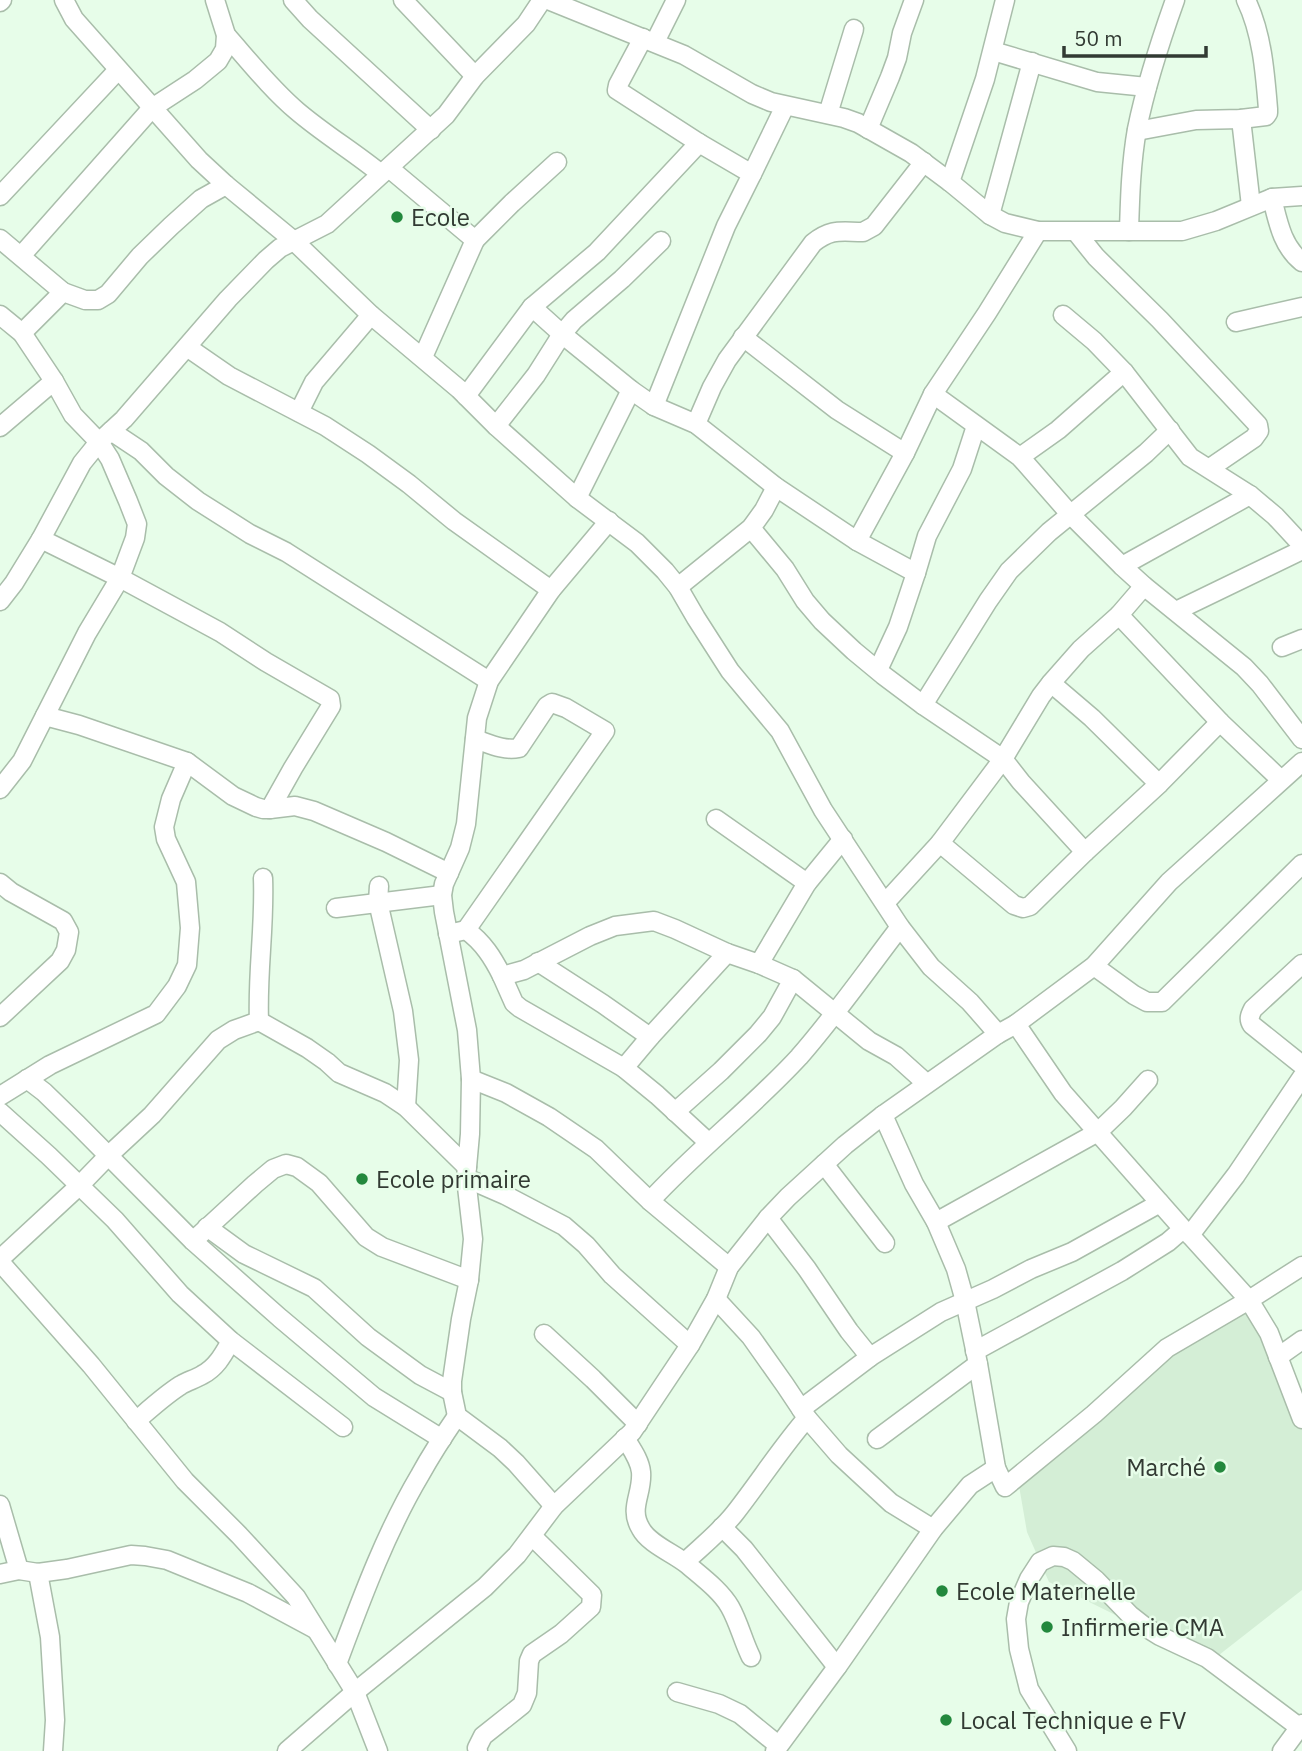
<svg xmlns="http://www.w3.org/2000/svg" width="1302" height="1751" viewBox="0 0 1302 1751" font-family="'IBM Plex Sans',sans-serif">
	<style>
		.built { fill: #d4eed6 }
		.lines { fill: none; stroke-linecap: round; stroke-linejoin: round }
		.street-casing { stroke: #a9bdaa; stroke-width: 21 }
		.street { stroke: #fff; stroke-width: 18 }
		.poi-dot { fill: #23883d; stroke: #e7fde9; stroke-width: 2.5 }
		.labels { text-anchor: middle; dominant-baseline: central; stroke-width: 5; stroke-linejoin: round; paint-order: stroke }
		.poi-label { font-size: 24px; fill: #323a33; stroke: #e7fde9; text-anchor: start }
	</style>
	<rect width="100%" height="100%" fill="#e7fde9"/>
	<polygon class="built" points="1246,1307 1269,1341 1288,1402 1302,1429 1302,1590 1210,1662 1049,1582 1027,1532 1018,1480 1163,1351"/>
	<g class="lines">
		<defs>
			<g id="street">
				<polyline points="64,0 74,19 199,160 226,185 294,241 371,315 459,389 496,426 577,498 637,543 665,571 678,587 696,618 730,671 780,731 823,810 900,927 931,967 970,1002 998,1034"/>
				<polyline points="293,0 310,19 431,130"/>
				<polyline points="403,0 475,76"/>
				<polyline points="548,0 684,55 752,94 771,102 844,118 858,123 911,153 950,182 990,215 1005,223 1038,231 1182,231 1216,221 1272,198 1302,196"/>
				<polyline points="0,2 2,0"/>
				<path d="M226,35C249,61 271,89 297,111C324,134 354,152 381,174"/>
				<polyline points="643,38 618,85 617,90 699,143 752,174 726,226 654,406"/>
				<polyline points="655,42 676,0"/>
				<polyline points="993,51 1097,82 1147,87"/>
				<polyline points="828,114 854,29"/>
				<polyline points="1241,119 1251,206"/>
				<polyline points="868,129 890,77 897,58 902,33 914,0"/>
				<path d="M1137,131L1196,120L1241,119L1266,116L1268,113V109C1265,72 1262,33 1246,0"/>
				<polyline points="389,168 475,240 512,203 557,162"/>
				<polyline points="752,174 785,106"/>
				<polyline points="950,182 985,79 1005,0"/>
				<polyline points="0,196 118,70"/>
				<path d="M1272,198C1278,222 1282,246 1302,262"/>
				<polyline points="990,215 1032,62"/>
				<path d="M1129,231C1130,197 1131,163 1137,129C1146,85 1160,42 1175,0"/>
				<polyline points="1076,232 1096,257 1160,320 1258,425 1259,431 1254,438 1210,468"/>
				<polyline points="0,239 63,292"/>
				<polyline points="21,256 152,108 195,80 218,61 225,49 226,35 215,0"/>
				<polyline points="532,307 562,334 631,390 654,406 696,424 776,487 857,541 916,573"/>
				<polyline points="0,315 22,333 54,381"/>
				<polyline points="1063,315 1094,341 1124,372 1190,457 1250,495 1275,516 1302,545"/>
				<polyline points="1236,322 1302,307"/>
				<polyline points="22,333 63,292 85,300 98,300 108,294 140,256 171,226 201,199 226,185"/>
				<polyline points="743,337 837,410 905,453"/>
				<polyline points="187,347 229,376 325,426 368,454 409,484 454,521 551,590"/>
				<polyline points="423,357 475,240"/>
				<polyline points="933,394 1020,457 1070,514 1122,566 1144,586 1244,667 1260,684 1302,739"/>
				<polyline points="466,396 532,307 597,252 699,143"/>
				<polyline points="299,412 314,382 371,315"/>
				<path d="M696,424L712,387L727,360L813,243C832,228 841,232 863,232L874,226L924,162"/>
				<polyline points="496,426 536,375 562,334 574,320 622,279 661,241"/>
				<polyline points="0,427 54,381 73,415 99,442 82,463 41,539 120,578 220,632 266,662 330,699 331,706 293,768 270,809"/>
				<polyline points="111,431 141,451 166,476 198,501 250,534 286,552 489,681"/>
				<polyline points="1020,457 1058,430 1124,372"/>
				<polyline points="577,498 631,390"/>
				<polyline points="751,528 785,569 805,601 822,621 854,651 883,675 923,705 1003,759 1021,782 1085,852 1159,784 1220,722"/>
				<polyline points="857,541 905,453 933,394 987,313 1038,231"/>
				<polyline points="1122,566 1250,495"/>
				<polyline points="678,587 751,528 764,510 776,487"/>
				<polyline points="0,601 14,583 41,539"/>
				<polyline points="1176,611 1302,550"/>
				<polyline points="1119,615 1220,722 1281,780"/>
				<polyline points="1282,647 1302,639"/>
				<polyline points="878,670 898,627 916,573 927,536 962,469 976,426"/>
				<polyline points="1051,683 1092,718 1159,784"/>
				<polyline points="923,705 988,601 1009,571 1049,532 1146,453 1170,430"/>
				<polyline points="45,716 79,725 187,762 233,796 256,807 263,809 270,809 295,806 314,811 386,842 449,873"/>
				<polyline points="0,789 22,761 87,633 120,578 135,538 137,524 128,501 110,459 99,442 124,419 228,299 266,260 280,248 327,224 446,115 475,76 526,24 542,0"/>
				<polyline points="716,819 807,883"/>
				<polyline points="940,843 1014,905 1023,908 1030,906 1085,852"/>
				<polyline points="0,883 11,892 63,921 69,932 66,950 60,961 0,1017"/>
				<polyline points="379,886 378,902 403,1011 409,1060 406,1107"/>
				<polyline points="885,903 940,843 1003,759 1041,696 1051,683 1081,649 1119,615 1144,586"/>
				<polyline points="336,908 442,895"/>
				<path d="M466,930L605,731L566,708L552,703L547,706L519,748C503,751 490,744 475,739"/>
				<path d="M448,934L466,930C483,942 493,958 502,976L524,970L590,936L615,926L654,921L675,929L727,953L759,964L793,979L869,1041L896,1056L926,1083"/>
				<polyline points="538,962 603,1004 650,1037"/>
				<polyline points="759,964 807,883 843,839"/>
				<path d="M1302,964L1253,1009C1250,1015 1248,1019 1252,1025L1302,1065"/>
				<polyline points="1094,966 1134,995 1147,1002 1162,1002 1302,864"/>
				<polyline points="502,976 514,1003 520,1008 624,1068 657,1095 708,1142"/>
				<path d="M259,1021C257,973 265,926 263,878"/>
				<polyline points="1016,1024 1063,1093 1183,1229 1190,1235 1249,1300 1269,1333 1302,1419"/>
				<polyline points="624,1068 650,1037 727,953"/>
				<polyline points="27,1079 44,1092 77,1124 193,1241 280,1318 374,1397 442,1439"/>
				<polyline points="471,1079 506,1093 549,1117 596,1149 650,1201 729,1267"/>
				<polyline points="0,1096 50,1065 156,1014 177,986 187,965 190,928 186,882 166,839 164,827 171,799 187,762"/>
				<polyline points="0,1112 49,1156 115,1220 180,1294 231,1341 343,1427"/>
				<polyline points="675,1112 721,1071 758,1034 772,1017 793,979"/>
				<polyline points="883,1115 914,1184 936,1222 956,1269 965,1301 978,1364 996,1468 1005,1487 1094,1414 1167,1348 1249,1300 1302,1266"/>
				<polyline points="824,1164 885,1243"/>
				<polyline points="466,1178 505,1195 564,1226 586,1245 612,1275 690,1345"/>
				<path d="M650,1201C697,1150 752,1108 799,1057C835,1016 867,970 900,927"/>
				<polyline points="768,1218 807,1269 849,1331 870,1357"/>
				<polyline points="936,1222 1098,1132 1123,1108 1148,1080"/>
				<polyline points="207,1227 244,1254 314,1288 368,1337 420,1375 452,1392"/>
				<polyline points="1190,1235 1236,1175 1302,1077"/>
				<polyline points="193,1241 255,1184 273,1169 286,1164 297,1167 319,1183 366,1237 382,1247 469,1280"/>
				<polyline points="0,1259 79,1186 109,1155 152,1115 218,1040 234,1030 259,1021 307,1048 327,1062 339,1073 385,1093 406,1107 467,1167"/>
				<polyline points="0,1262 91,1365 185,1481 239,1535 296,1597 355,1692 378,1751"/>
				<polyline points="716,1299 751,1337 785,1385 807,1418 839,1455 891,1503 933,1529"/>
				<polyline points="544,1334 593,1379 638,1424"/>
				<polyline points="975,1351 1122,1271 1168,1242 1183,1229"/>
				<polyline points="1278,1357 1302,1340"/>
				<polyline points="801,1409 870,1357 941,1312 993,1289 1031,1269 1072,1252 1160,1203"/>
				<path d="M136,1421C151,1408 165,1395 181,1385C188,1381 195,1379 202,1375C216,1368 223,1355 231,1341"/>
				<path d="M625,1438C631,1448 640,1460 641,1472C643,1494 628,1508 641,1529C649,1544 675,1554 688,1565C702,1577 721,1591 730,1607C739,1623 743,1641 751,1657"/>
				<polyline points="877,1439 978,1364"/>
				<polyline points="0,1505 19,1570"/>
				<polyline points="554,1506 516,1463 500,1448 457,1416 452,1392 452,1381 461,1319 469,1280 473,1239 466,1178 470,1134 471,1079 467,1030 444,912 442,895 444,884 460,848 466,824 477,718 489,681 551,590 609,521"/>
				<polyline points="722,1527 744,1549 837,1667"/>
				<path d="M685,1562C702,1546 721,1531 735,1513C760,1481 781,1448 807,1418"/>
				<polyline points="38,1573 50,1637 55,1720 53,1751"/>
				<polyline points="0,1574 19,1570 38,1573 67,1569 131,1555 145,1556 167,1560 248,1593 315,1629"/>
				<path d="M337,1664C361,1600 385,1534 420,1475C431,1455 444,1435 457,1416"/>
				<polyline points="677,1692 719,1704 740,1714 778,1745"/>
				<polyline points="287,1751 355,1692 485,1587 517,1555 554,1506 632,1432 690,1345 716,1299 729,1267 768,1218 788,1197 845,1145 883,1115 998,1034 1016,1024 1094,966 1169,882 1302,762"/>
				<polyline points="478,1751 477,1748 483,1736 522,1705 527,1693 529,1661 532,1654 561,1634 591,1607 592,1595 532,1536"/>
				<polyline points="775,1751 837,1667 933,1529 970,1485 996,1468"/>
				<polyline points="1067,1751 1029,1689 1019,1649 1016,1619 1019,1602 1029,1579 1040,1562 1053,1556 1064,1557 1073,1561 1096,1580 1130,1615 1144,1626 1160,1636 1207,1658 1299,1727"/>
				<polyline points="1282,1751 1302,1724"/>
			</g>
		</defs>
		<use href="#street" class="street-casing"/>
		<use href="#street" class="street"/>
	</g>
	<g class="poi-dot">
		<circle cx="397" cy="217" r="7"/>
		<circle cx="362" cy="1179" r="7"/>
		<circle cx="1220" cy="1467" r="7"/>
		<circle cx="942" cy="1591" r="7"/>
		<circle cx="1047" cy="1627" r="7"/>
		<circle cx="946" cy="1720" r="7"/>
	</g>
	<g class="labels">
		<g class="poi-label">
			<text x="411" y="217">Ecole</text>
			<text x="376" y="1179">Ecole primaire</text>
			<text x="1206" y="1467" text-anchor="end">Marché</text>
			<text x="956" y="1591">Ecole Maternelle</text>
			<text x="1061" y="1627">Infirmerie CMA</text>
			<text x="960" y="1720">Local Technique e FV</text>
		</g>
	</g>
	<path d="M1064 46v10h142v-10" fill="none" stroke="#323a33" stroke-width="3.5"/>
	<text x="1074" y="46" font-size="21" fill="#323a33" stroke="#e7fde9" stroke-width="5" paint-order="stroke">50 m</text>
</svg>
